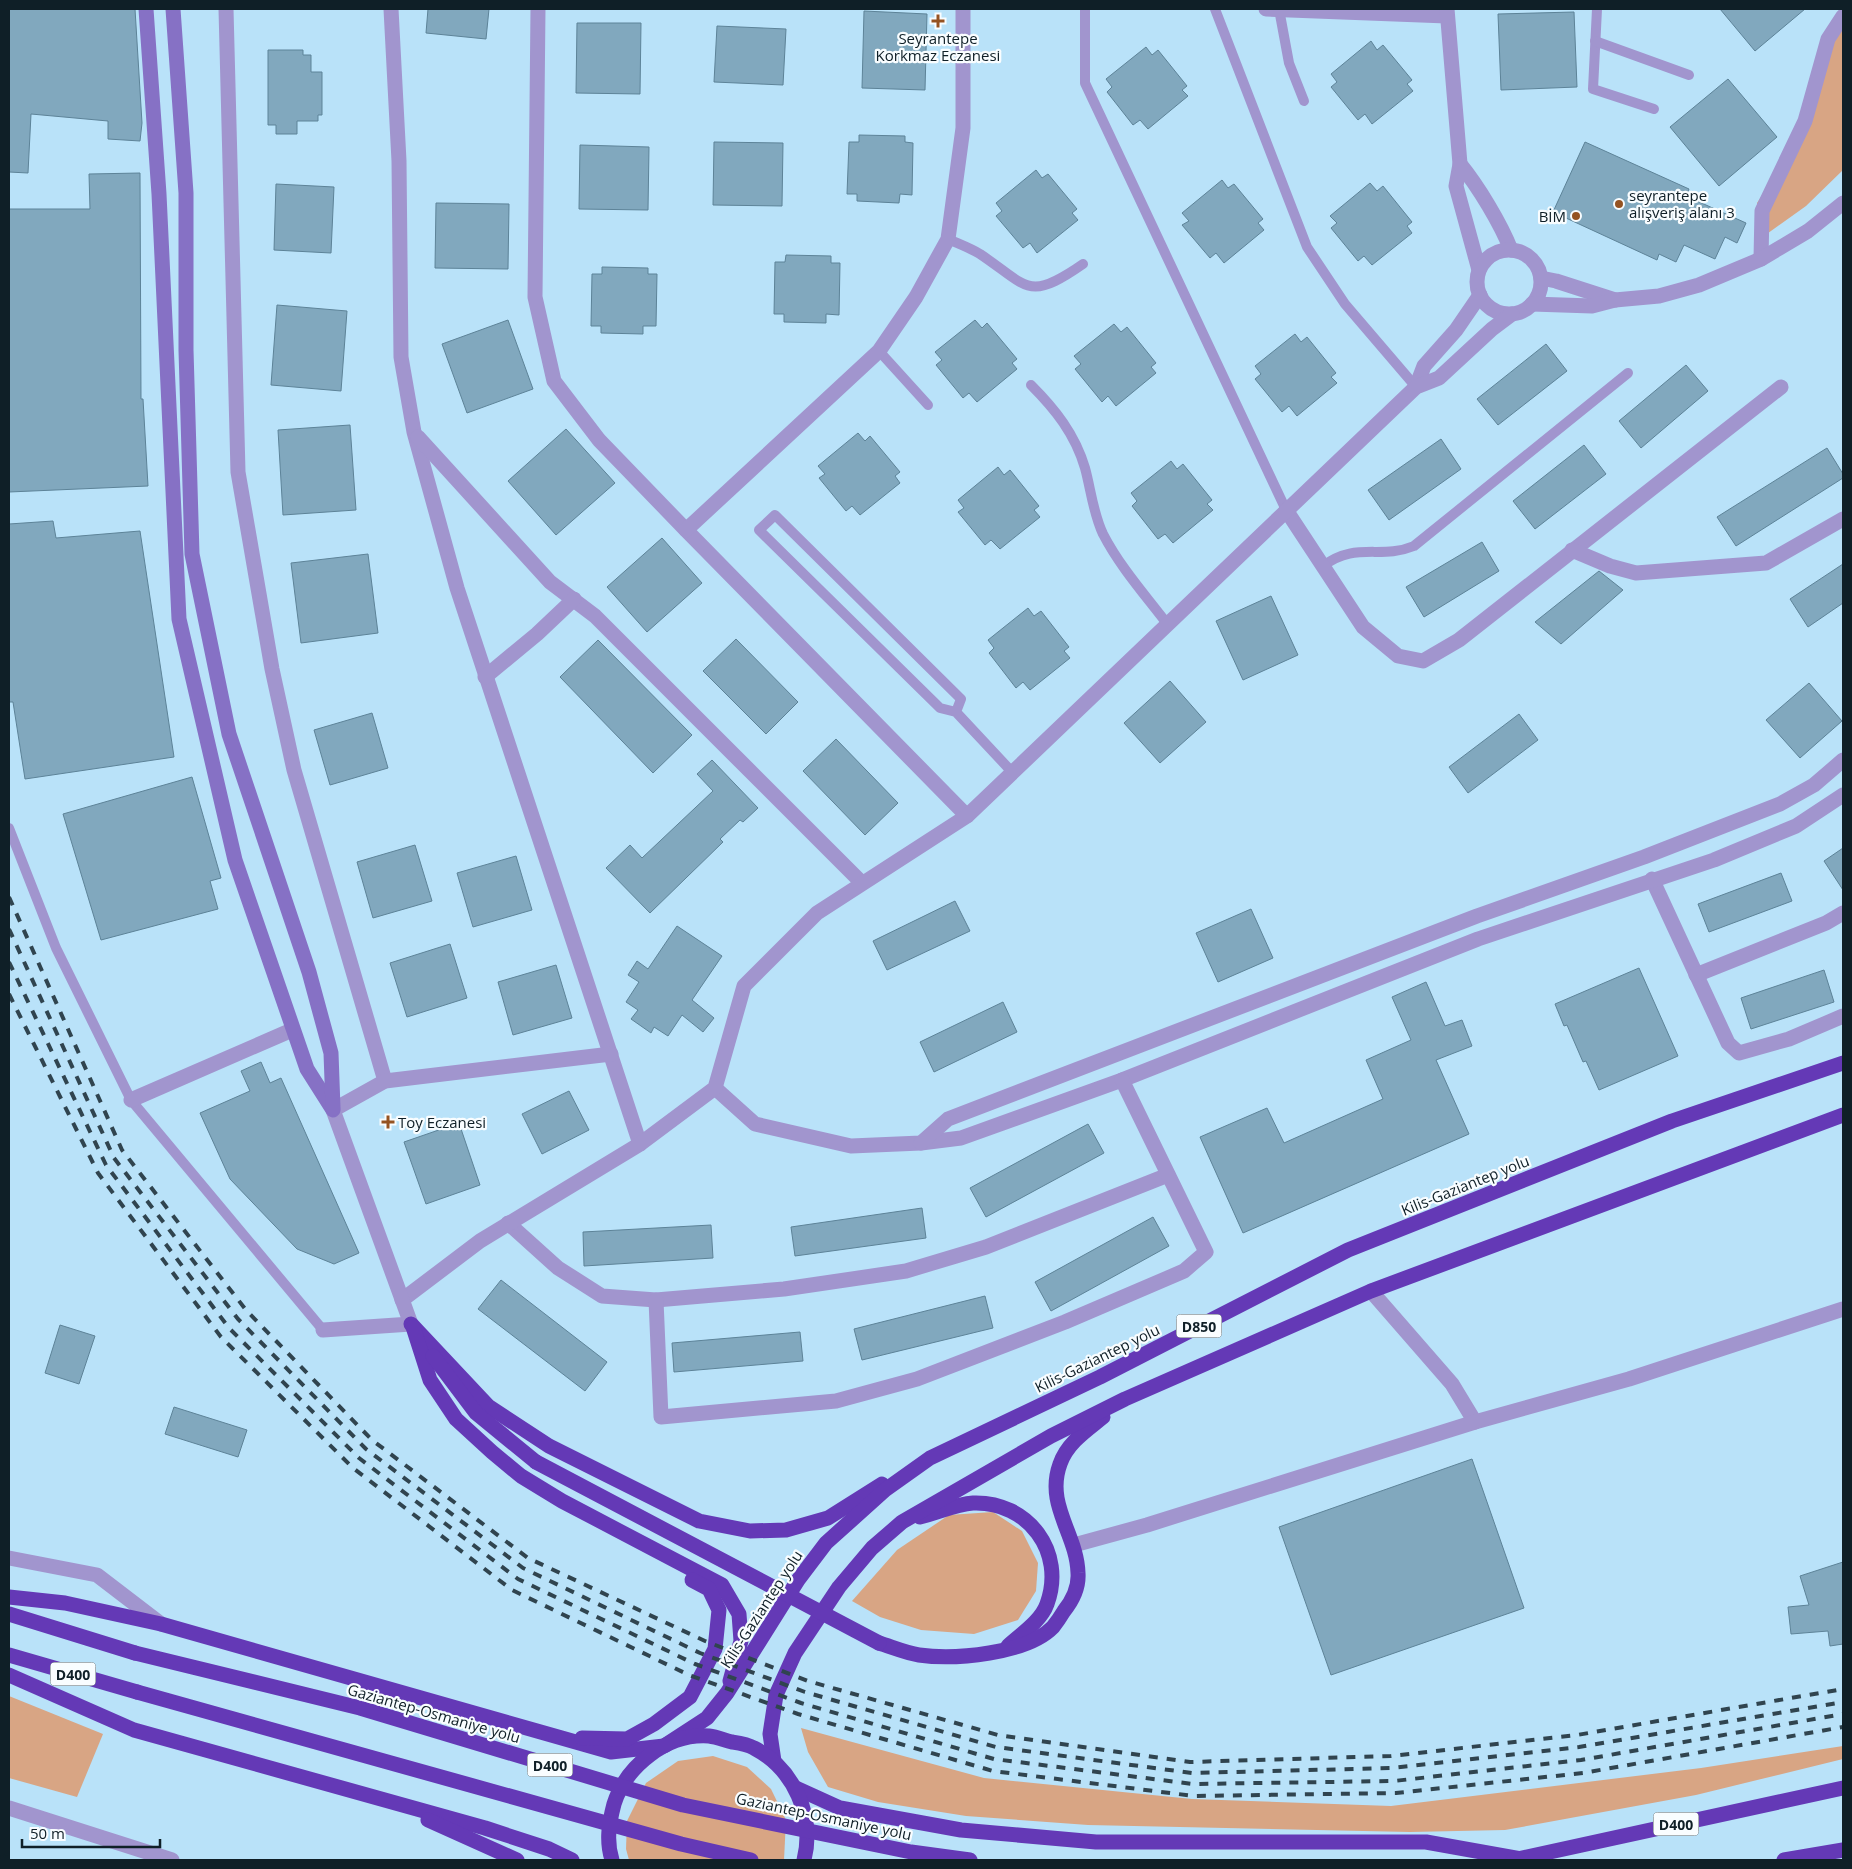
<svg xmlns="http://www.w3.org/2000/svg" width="1852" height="1869" viewBox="0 0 1852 1869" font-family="'Open Sans',sans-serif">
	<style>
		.green { fill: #d8a584 }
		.building { fill: #81a8be; stroke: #5d8398 }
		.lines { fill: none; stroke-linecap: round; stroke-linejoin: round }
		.lane { stroke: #a195ce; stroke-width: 10 }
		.street { stroke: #a195ce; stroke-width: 15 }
		.secondary { stroke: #8671c5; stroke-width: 15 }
		.highway { stroke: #6439b6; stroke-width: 15 }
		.rail { stroke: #30444f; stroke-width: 4; stroke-dasharray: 9 9; stroke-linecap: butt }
		.highway-bridge { stroke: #6439b6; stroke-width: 15 }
		.poi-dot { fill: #955322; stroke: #f9fdff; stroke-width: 2 }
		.labels { text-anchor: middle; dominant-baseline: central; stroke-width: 4.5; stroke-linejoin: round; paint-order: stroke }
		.shield { fill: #f9fdff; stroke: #556268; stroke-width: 1 }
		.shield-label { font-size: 14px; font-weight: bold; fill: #0f1f27 }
		.poi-label { font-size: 15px; fill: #0f1f27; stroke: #f9fdff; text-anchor: start }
		.street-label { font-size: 15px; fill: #0f1f27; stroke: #f9fdff }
	</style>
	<rect width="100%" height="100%" fill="#b9e2f9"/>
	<g class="green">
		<polygon points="1843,15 1843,170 1806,206 1764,236 1757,230 1757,203 1785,161"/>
		<polygon points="993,1512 1022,1531 1038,1563 1036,1591 1018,1620 974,1634 921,1630 880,1617 852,1601 897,1550 949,1515"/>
		<polygon points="9,1696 103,1734 77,1797 9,1778"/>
		<polygon points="801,1728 984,1778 1192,1799 1391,1806 1701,1768 1843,1746 1843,1759 1696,1795 1505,1830 1410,1832 1088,1825 966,1816 878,1802 828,1787 808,1752"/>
		<polygon points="713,1756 747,1767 771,1789 786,1820 784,1860 629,1860 626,1849 627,1821 646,1783 678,1761"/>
	</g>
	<g class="building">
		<polygon points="9,9 135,9 142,123 140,141 108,139 108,121 31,114 28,173 9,172"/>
		<polygon points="428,9 489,9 486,39 426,33"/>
		<polygon points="1720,9 1805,9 1755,51"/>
		<polygon points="864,11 927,14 925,90 862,88"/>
		<polygon points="1574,12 1577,87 1501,90 1498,14"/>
		<polygon points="577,23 641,23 640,94 576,93"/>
		<polygon points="717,26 786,29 783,85 714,82"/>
		<polygon points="1371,41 1377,50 1383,45 1412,80 1407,84 1413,91 1372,124 1365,114 1358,120 1331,87 1337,82 1331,74"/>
		<polygon points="1146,47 1152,55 1158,50 1187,86 1182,90 1188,96 1148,129 1140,120 1133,125 1107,92 1112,87 1106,79"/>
		<polygon points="268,50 303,50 303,55 311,55 311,72 322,72 322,115 318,115 318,121 297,121 297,134 276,134 276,125 268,125"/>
		<polygon points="1728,79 1777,137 1719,186 1670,127"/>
		<polygon points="859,135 905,136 905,142 913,143 912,195 900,194 899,203 857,201 857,194 847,194 849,142 859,142"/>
		<polygon points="714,142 783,143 782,206 713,205"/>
		<polygon points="1585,142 1689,189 1686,196 1746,223 1737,243 1725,237 1715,259 1684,245 1676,262 1659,254 1657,260 1553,212"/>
		<polygon points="580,145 649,147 648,210 579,209"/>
		<polygon points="1036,170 1042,178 1048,174 1077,209 1072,213 1078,220 1037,253 1030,243 1023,248 996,216 1002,211 996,203"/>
		<polygon points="140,173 141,399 143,399 148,486 9,492 9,209 90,209 89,174"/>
		<polygon points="1222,180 1228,188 1234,184 1263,219 1258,223 1264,230 1224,263 1216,253 1210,258 1182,225 1189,221 1182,213"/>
		<polygon points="1370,183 1377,191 1383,186 1412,222 1407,226 1412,233 1372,265 1364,256 1358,261 1331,228 1337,223 1330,216"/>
		<polygon points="276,184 334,187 331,253 274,250"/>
		<polygon points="436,203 509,204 508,269 435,268"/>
		<polygon points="786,255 831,256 831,263 840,263 839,315 826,314 826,323 784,322 784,314 774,314 775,262 785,262"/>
		<polygon points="602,267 648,268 648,274 657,274 656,326 643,326 643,334 601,333 601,326 591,326 592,274 602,274"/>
		<polygon points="277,305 347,311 341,391 271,385"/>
		<polygon points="508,320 533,389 467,413 442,344"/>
		<polygon points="975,320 982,328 987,323 1017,359 1012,363 1017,369 977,402 969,393 963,398 936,365 942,360 935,352"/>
		<polygon points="1114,324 1121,332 1127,327 1156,363 1151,367 1156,373 1116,406 1108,396 1102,402 1075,369 1081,364 1074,356"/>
		<polygon points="1295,334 1301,342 1307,337 1336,373 1331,377 1337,383 1297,416 1289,406 1282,412 1255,379 1261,374 1255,366"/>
		<polygon points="1546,344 1567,371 1498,425 1477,399"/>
		<polygon points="1686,365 1708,391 1641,448 1619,421"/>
		<polygon points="350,425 356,510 283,515 278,430"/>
		<polygon points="566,429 615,483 556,535 508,481"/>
		<polygon points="858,433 865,441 870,436 900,472 895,476 900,483 860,515 852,506 846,511 819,478 825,474 818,466"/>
		<polygon points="1441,439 1461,469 1389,520 1368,490"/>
		<polygon points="1584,445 1606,474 1535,529 1513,501"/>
		<polygon points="1827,448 1843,474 1843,478 1736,546 1717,517"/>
		<polygon points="1171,461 1177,469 1183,464 1212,500 1207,504 1213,510 1173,543 1165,534 1158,539 1132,506 1137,501 1131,493"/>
		<polygon points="998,467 1004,475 1010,470 1039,506 1034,510 1040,517 1000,549 991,540 985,545 958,512 964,508 958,500"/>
		<polygon points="53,521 56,538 140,531 174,757 25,779 13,702 9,702 9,524"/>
		<polygon points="662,538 702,583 647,632 607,587"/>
		<polygon points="1482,542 1499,571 1424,617 1406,587"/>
		<polygon points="368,554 378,633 301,643 291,563"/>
		<polygon points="1843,564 1843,603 1808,627 1790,599"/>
		<polygon points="1599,571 1623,590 1561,644 1535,622"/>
		<polygon points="1271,596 1298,655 1243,680 1216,621"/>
		<polygon points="1028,608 1034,616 1041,611 1069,647 1064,651 1070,658 1030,690 1023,682 1016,688 989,653 994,648 988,640"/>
		<polygon points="736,639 798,702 766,734 703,671"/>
		<polygon points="598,640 692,735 653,773 560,677"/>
		<polygon points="1170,681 1206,722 1160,763 1124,723"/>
		<polygon points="1809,683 1842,721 1800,758 1766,720"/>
		<polygon points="372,713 388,768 330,785 314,730"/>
		<polygon points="1519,714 1538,740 1468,793 1449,767"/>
		<polygon points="836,739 898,803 865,835 803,771"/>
		<polygon points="712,760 758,808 743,822 740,820 720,839 723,842 650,913 606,868 630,845 642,858 713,791 697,774"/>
		<polygon points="192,777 221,878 210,881 218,909 101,940 63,814"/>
		<polygon points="415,845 432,901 373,918 357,862"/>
		<polygon points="1843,848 1843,890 1824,861"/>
		<polygon points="516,856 532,910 473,927 457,873"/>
		<polygon points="1781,873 1792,901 1709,932 1698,904"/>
		<polygon points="955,901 970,931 887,970 873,941"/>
		<polygon points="1251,909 1273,958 1218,982 1196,933"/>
		<polygon points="677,926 722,956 692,1000 714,1018 703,1032 682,1015 668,1036 654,1027 651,1033 631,1019 638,1010 626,1002 639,982 628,975 637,961 648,969"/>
		<polygon points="450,944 467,998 407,1017 390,963"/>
		<polygon points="556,965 572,1018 513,1035 498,982"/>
		<polygon points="1639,968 1678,1056 1599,1090 1586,1061 1583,1062 1567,1025 1564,1026 1555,1004"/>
		<polygon points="1824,970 1834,1002 1751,1029 1741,998"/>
		<polygon points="1426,982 1445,1026 1462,1020 1472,1046 1436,1060 1469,1134 1243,1233 1200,1137 1267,1108 1284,1143 1383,1099 1366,1060 1411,1040 1392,997"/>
		<polygon points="1003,1002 1017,1032 934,1072 920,1042"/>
		<polygon points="261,1062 270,1083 281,1078 359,1253 334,1264 297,1249 230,1179 200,1113 250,1091 241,1071"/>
		<polygon points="569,1091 589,1130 542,1154 522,1114"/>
		<polygon points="459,1123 480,1185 426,1204 404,1142"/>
		<polygon points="1088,1124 1104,1153 986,1217 970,1188"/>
		<polygon points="922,1208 926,1238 795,1256 791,1227"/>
		<polygon points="1153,1217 1169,1246 1051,1311 1035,1282"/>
		<polygon points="711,1225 713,1258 584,1266 583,1232"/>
		<polygon points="501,1280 607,1362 585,1391 478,1309"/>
		<polygon points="985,1296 993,1328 862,1360 854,1329"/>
		<polygon points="60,1325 95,1336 79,1384 45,1373"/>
		<polygon points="800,1332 803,1361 674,1372 672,1343"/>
		<polygon points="174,1407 247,1430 238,1457 165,1434"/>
		<polygon points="1472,1459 1524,1608 1331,1675 1279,1527"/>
		<polygon points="1843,1562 1843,1644 1830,1646 1828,1631 1791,1634 1788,1607 1809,1605 1800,1576"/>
	</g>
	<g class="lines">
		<g class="lane">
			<polyline points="1085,9 1085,83 1286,510"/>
			<polyline points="1215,9 1307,247 1345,304 1416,387"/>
			<polyline points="1279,9 1289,63 1304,101"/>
			<polyline points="1597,9 1593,89 1654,109"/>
			<polyline points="1595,41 1689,75"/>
			<path d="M948,239C959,244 970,248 980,254C1028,286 1027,303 1083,264"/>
			<polyline points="879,351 928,405"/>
			<path d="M1031,385C1055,409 1075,434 1085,468C1091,490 1093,513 1103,534C1120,567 1146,596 1168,625"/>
			<path d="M1323,566C1356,541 1380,560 1414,546L1628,373"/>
			<polyline points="956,712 961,699 775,515 759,530 940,708 956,712 1013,773"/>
			<polyline points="9,828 56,948 131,1100 323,1330"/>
		</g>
		<g class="street">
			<polyline points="226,9 238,472 272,669 294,770 385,1081"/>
			<polyline points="391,9 399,161 401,357 414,432 457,588 640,1144"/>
			<polyline points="538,9 535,297 554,381 599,440 686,530 967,816"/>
			<polyline points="1266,9 1447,16"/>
			<polyline points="1447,9 1460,164 1456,186 1479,270"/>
			<path d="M1460,164C1478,186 1501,224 1511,250"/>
			<circle cx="1509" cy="282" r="32"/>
			<polyline points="1761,259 1762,211 1805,121 1828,39 1843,16"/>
			<polyline points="1541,278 1556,281 1615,300"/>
			<polyline points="1532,304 1592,306 1615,300 1659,296 1699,285 1761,259 1808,231 1843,203"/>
			<polyline points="1416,387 1424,366 1456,330 1480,295"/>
			<polyline points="418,437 550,582 595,616 862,883"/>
			<polyline points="1286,510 1363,627 1398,656 1423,661 1459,640 1781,387"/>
			<polyline points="686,530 879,351 916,297 948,239 963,128 963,9"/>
			<polyline points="1572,550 1610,566 1636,573 1766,563 1843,519"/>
			<polyline points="485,677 537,634 574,599"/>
			<polyline points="1652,879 1728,1043 1739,1053 1789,1039 1843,1016"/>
			<polyline points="1696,975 1826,923 1843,913"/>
			<polyline points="715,1088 755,1124 851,1146 921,1143 961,1138 1122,1080 1478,939 1714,860 1796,826 1843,795"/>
			<polyline points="131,1100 292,1030"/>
			<polyline points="921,1143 948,1119 1477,916 1644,857 1780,804 1814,785 1843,760"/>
			<polyline points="508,1223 558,1268 602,1296 656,1300 784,1289 906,1271 986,1247 1168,1175"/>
			<polyline points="1371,1291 1452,1384 1475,1422"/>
			<polyline points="402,1300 480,1241 640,1144 715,1088 744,986 817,913 967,816 1416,387 1439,378 1492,329 1512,314"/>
			<polyline points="656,1300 661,1417 836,1401 917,1379 1065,1322 1184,1271 1206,1252 1122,1080"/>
			<polyline points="323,1330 411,1324 333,1110 385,1081 611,1054"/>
			<polyline points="1074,1545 1147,1525 1475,1422 1629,1379 1843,1309"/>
			<polyline points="9,1558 97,1575 161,1624"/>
			<polyline points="9,1808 172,1860"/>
		</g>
		<g class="secondary">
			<polyline points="146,9 159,194 179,619 235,860 307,1069 333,1110"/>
			<polyline points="173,9 186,193 186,350 192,554 229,734 309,972 331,1053 333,1108"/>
		</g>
		<g class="highway">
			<polyline points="411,1324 488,1406 549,1446 699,1521 750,1531 786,1530 828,1518 882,1484"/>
			<polyline points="413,1327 430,1380 456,1419 492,1452 521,1476 562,1501 722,1585 739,1614 741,1641 730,1681"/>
			<polyline points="433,1356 476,1413 536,1462"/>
			<path d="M920,1517C937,1513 956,1504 973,1503C1028,1501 1066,1552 1047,1604C1041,1621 1021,1634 1008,1646"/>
			<polyline points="9,1597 65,1603 161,1624 611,1752 664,1746 707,1718 727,1693 798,1580 826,1543 885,1490 930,1458 1100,1377 1348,1250 1672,1121 1843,1063"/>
			<polyline points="9,1614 135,1653"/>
			<path d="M879,1643C892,1647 906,1653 919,1655C954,1660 1027,1654 1053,1627C1057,1622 1061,1616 1064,1611C1072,1601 1079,1587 1078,1573C1077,1534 1045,1505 1060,1464C1067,1443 1087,1430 1103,1417"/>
			<polyline points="9,1655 137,1692"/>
			<polyline points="9,1675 134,1730 485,1828 549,1849 572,1860"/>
			<polyline points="582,1738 627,1739 654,1724 690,1697 715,1649 719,1610 709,1589 692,1580"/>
			<polyline points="774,1761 770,1734 776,1695 795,1653 839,1587 872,1548 902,1522 1051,1436 1125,1399 1371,1291 1843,1115"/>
			<polyline points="796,1788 840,1808 961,1830 1096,1842 1426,1842 1521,1859"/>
			<polyline points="428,1820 517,1860"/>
			<path d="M612,1860C606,1841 609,1823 614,1804C626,1766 667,1733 709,1736C717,1737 724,1740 732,1742C739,1743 747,1744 754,1748C794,1769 815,1816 804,1860"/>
			<polyline points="1513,1860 1843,1788"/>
			<polyline points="1784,1860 1843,1850"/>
		</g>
		<g class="rail">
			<polyline points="9,897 122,1150 246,1310 372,1440 528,1558 705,1641 808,1681 998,1735 1190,1762 1391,1756 1577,1735 1843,1689"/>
			<polyline points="9,929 114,1158 238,1319 366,1449 523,1568 700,1653 805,1692 996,1747 1192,1773 1392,1768 1579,1747 1843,1702"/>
			<polyline points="9,962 106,1165 229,1328 359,1458 518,1579 695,1664 801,1703 994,1759 1193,1784 1394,1781 1581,1760 1843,1714"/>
			<polyline points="9,994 98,1173 221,1337 353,1468 512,1590 689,1675 798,1714 993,1771 1194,1796 1396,1793 1583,1773 1843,1727"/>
		</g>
		<g class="highway-bridge">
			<polyline points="536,1462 879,1643"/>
			<polyline points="135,1653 360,1708 683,1805 911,1852 970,1860"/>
			<polyline points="137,1692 681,1844 751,1860"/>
		</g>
	</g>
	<g class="poi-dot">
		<path d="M935.5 13.5h5v5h5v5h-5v5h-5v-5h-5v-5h5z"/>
		<circle cx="1619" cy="204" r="5"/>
		<circle cx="1576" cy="216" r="5"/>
		<path d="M385.5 1114.5h5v5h5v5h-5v5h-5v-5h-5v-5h5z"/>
	</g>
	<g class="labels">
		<g class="shield">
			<rect x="1176.5" y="1314.5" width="45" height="23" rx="4"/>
			<rect x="50.5" y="1662.5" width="45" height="23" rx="4"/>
			<rect x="527.5" y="1753.5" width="45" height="23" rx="4"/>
			<rect x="1653.5" y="1812.5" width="45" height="23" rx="4"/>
		</g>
		<g class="shield-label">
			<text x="1199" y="1326">D850</text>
			<text x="73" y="1674">D400</text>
			<text x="550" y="1765">D400</text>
			<text x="1676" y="1824">D400</text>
		</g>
		<g class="poi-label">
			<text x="938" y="38" text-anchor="middle">Seyrantepe<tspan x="938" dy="17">Korkmaz Eczanesi</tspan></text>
			<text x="1629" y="195">seyrantepe<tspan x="1629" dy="17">alışveriş alanı 3</tspan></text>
			<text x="1566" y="216" text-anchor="end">BİM</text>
			<text x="398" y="1122">Toy Eczanesi</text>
		</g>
		<g class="street-label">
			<text transform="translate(1465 1185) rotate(-22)">Kilis-Gaziantep yolu</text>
			<text transform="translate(1097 1358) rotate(-26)">Kilis-Gaziantep yolu</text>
			<text transform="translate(761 1609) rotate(-57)">Kilis-Gaziantep yolu</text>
			<text transform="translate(434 1713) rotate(16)">Gaziantep-Osmaniye yolu</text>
			<text transform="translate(824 1816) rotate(12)">Gaziantep-Osmaniye yolu</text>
		</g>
	</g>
	<rect width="1852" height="1869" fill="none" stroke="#0f1f27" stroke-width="20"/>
	<path d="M22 1839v8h138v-8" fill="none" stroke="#0f1f27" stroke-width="2.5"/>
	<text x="30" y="1839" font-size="15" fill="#0f1f27" stroke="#f9fdff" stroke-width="4" paint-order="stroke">50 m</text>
</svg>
